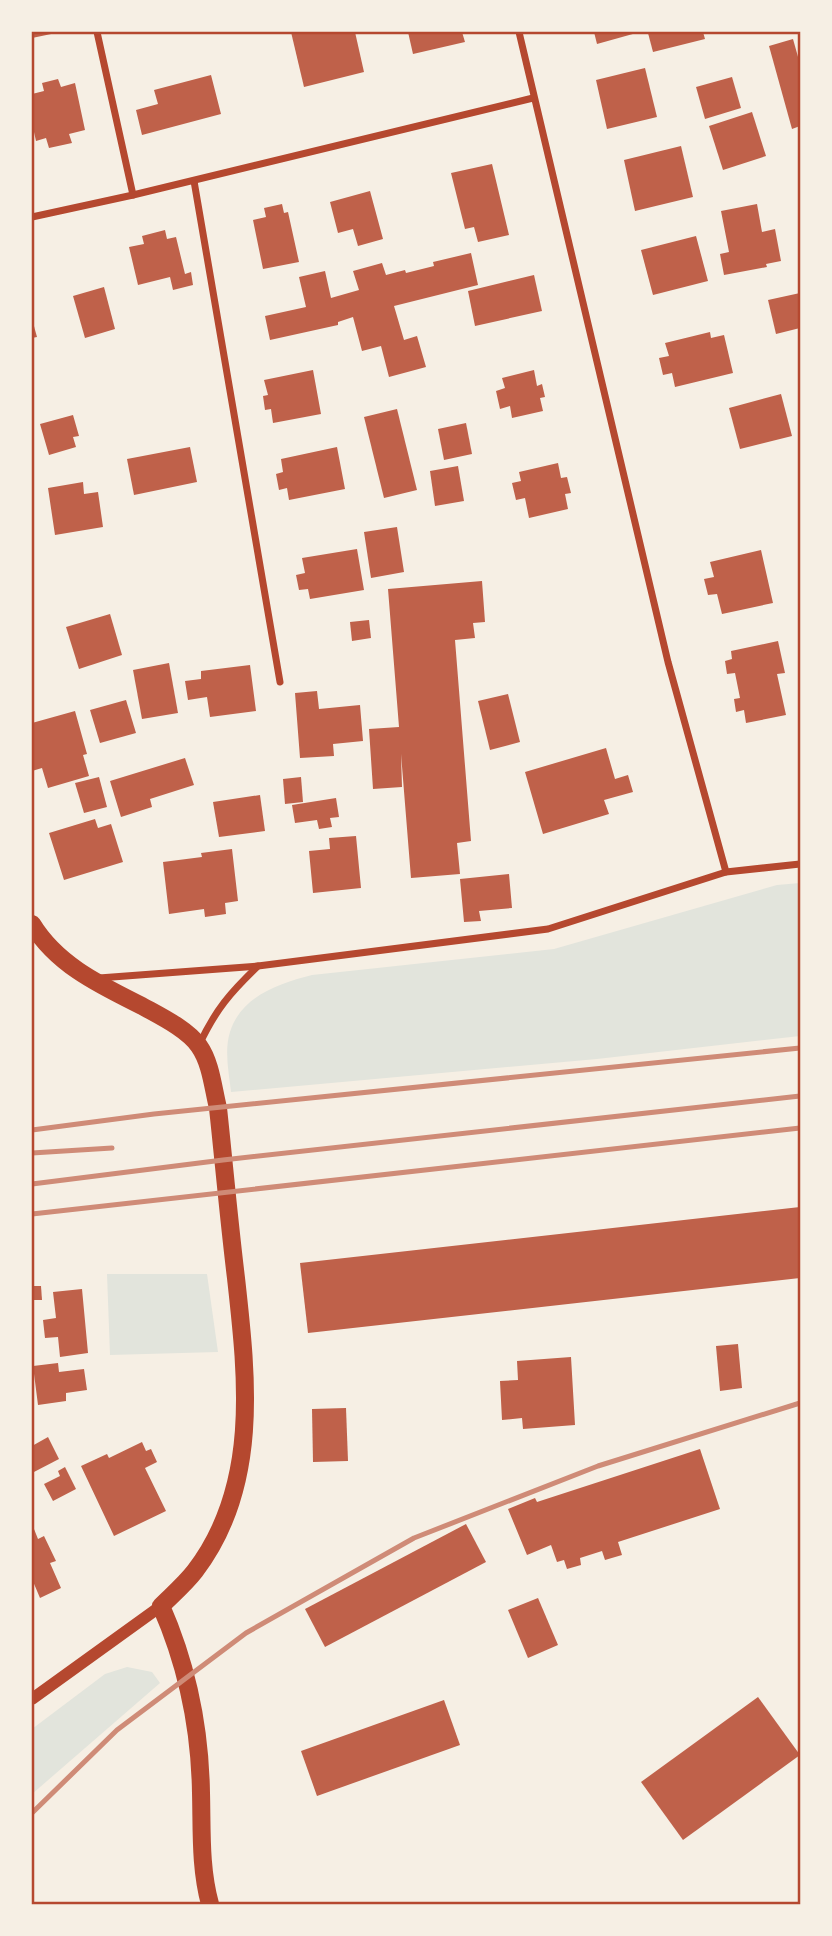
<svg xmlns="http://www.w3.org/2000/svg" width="832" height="1936" viewBox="0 0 832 1936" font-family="Spectral,serif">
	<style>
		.green { fill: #e2e4dc }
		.building { fill: #bf614a }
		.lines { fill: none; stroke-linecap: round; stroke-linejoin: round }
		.minor { stroke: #b5482f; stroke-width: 7 }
		.tertiary { stroke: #b5482f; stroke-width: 12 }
		.primary { stroke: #b5482f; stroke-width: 18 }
		.rail { stroke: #cf8b77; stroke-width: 5 }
		.neatline { fill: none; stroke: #b5482f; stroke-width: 2.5 }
	</style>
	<rect width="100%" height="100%" fill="#f6efe4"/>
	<g class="green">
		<path d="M800,883V1036L597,1059L231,1092C229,1073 224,1051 230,1032C241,996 280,983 312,975L554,949L777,885Z"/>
		<polygon points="107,1274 207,1274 218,1352 110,1355"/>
		<polygon points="127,1667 152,1672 160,1683 32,1794 32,1729 105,1674"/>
	</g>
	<g class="building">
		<polygon points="32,32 56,32 56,33 32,38"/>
		<polygon points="291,32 355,32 364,72 304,87"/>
		<polygon points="408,32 462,32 465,42 413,54"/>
		<polygon points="594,32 640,32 597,44"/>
		<polygon points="653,32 703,32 705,39 653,52 648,33"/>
		<polygon points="793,39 800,64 800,126 792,129 769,46"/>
		<polygon points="645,68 657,117 607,129 596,80"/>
		<polygon points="211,75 221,114 142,135 136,110 158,104 154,90"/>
		<polygon points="732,77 741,108 705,119 696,87"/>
		<polygon points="58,79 61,87 75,83 85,130 69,134 72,143 49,148 46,138 36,141 32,123 32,94 44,91 42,83"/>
		<polygon points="752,112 766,156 723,170 709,126"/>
		<polygon points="681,146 693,197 635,211 624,160"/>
		<polygon points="492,164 509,235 478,242 474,227 465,229 451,173"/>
		<polygon points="370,191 383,239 358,246 353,229 338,233 330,202"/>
		<polygon points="282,204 284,213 288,212 299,262 263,269 253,220 266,217 264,208"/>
		<polygon points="757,204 762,232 775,229 781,261 766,264 767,267 724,275 720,254 729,252 721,211"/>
		<polygon points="165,230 167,239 176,237 185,274 191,272 193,285 173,290 170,277 138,285 129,247 144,244 142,236"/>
		<polygon points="696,236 708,281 653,295 641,250"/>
		<polygon points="471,253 478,285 394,306 404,340 417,336 426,367 389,377 381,346 362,351 353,317 338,322 338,325 270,340 265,316 306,307 299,277 325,271 331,298 359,290 353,271 382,263 386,275 405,270 406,273 434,266 433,262"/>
		<polygon points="534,275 542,311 475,326 468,291"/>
		<polygon points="104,287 115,329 85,338 73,296"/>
		<polygon points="800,293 800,328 776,334 768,300"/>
		<polygon points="32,319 37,337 32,338"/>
		<polygon points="710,332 711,338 724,335 733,373 675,387 672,373 663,375 659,358 669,356 665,343"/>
		<polygon points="313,370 321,414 273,423 271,409 265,410 263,396 268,395 264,380"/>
		<polygon points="534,370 537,386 542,384 545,397 540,398 543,411 512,418 510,406 500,409 496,391 505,388 502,378"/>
		<polygon points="781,394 792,436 740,449 729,408"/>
		<polygon points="397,409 417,490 384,498 364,417"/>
		<polygon points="73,415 79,436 73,437 76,447 49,455 40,424"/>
		<polygon points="466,423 472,454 444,460 438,429"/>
		<polygon points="190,447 197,482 134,495 127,459"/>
		<polygon points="337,447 345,489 289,500 287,488 279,490 276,474 283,472 281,459"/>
		<polygon points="558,463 561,478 567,477 571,493 565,494 568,509 529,518 525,498 516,500 512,483 521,481 519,472"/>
		<polygon points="458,466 464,501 435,506 430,471"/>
		<polygon points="83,482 84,494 98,492 103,527 55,535 48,488"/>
		<polygon points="397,527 404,572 371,578 364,532"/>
		<polygon points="357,549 364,590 310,599 308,589 299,590 296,575 305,573 302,558"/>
		<polygon points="761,550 773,603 722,614 717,594 708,595 704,579 714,577 710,562"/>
		<polygon points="482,581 485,622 473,623 475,638 455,640 471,841 457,843 460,874 411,878 401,754 402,787 373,789 369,729 399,727 388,589"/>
		<polygon points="110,614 122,655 79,669 66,627"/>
		<polygon points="369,620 371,638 352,641 350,622"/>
		<polygon points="778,641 785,673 777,674 786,715 746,723 744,710 736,712 734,699 740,698 735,673 727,674 725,661 732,659 731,651"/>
		<polygon points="169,663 178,713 142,719 133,670"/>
		<polygon points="250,665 256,711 210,717 207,697 188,700 185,681 201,679 201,671"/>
		<polygon points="317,691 319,709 360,705 363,741 333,744 334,756 300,758 295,693"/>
		<polygon points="508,694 520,742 490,750 478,701"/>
		<polygon points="126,700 136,733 100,743 90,710"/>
		<polygon points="75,711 87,754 83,755 89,776 48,788 42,768 32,771 32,723"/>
		<polygon points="606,748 615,779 628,775 633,792 604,800 609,814 543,834 525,772"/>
		<polygon points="185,758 194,785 150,799 152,807 121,817 110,781"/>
		<polygon points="99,777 107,807 84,813 75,783"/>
		<polygon points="301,777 303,802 285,804 283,779"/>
		<polygon points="260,795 265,831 219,837 213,802"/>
		<polygon points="336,798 339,817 330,818 332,827 319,829 317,820 295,823 292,805"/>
		<polygon points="95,819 98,828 111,824 123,862 64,880 49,833"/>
		<polygon points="356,836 361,888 313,893 309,851 330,849 329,838"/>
		<polygon points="232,849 238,901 225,903 226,914 205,917 204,909 169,914 163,862 202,857 201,853"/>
		<polygon points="509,874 512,908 479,911 481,921 464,922 460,879"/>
		<polygon points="800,1207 800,1278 308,1333 300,1263"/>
		<polygon points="32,1286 41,1286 42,1300 32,1300"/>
		<polygon points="82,1289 88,1353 60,1357 58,1337 45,1338 43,1320 56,1318 53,1292"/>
		<polygon points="738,1344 742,1388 720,1391 716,1346"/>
		<polygon points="571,1357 575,1425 523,1429 522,1418 502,1420 500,1381 518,1380 517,1361"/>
		<polygon points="58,1363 59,1372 84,1369 87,1390 66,1393 66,1401 38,1405 33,1366"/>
		<polygon points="346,1408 348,1461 313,1462 312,1409"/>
		<polygon points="48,1437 59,1459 32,1473 32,1446"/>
		<polygon points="142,1442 146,1451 151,1449 157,1462 145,1468 166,1511 114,1536 81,1466 107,1454 109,1458"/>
		<polygon points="700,1449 720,1509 618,1542 622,1555 605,1560 602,1551 580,1558 581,1565 567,1569 564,1560 557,1562 551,1545 527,1555 508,1509 535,1498 537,1502"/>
		<polygon points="65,1467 76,1489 53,1501 44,1484 60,1476 58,1471"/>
		<polygon points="32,1524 38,1539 44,1536 56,1561 50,1563 61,1588 40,1598 32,1579"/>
		<polygon points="466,1524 486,1562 325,1647 305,1609"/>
		<polygon points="538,1598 558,1645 528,1658 508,1610"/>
		<polygon points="758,1697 800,1755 683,1840 641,1782"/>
		<polygon points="444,1700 460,1745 317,1796 301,1751"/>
	</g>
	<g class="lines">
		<g class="minor">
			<polyline points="97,32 133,195"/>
			<polyline points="519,32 668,662 726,872"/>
			<polyline points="194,181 280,682"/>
			<polyline points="32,217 133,195 533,98"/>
			<polyline points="99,978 258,966"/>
			<path d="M199,1045C216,1009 230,993 258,966L548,929L726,872L800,864"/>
		</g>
		<polyline class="tertiary" points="32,1699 161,1606"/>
		<path class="primary" d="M32,924C57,965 100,985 142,1006C160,1016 187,1029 199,1046C211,1063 213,1088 218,1108C224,1164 229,1221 236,1278C247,1377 260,1486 195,1571C185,1584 172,1595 161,1606C187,1665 200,1728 201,1793C202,1830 200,1868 210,1904"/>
		<g class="rail">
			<polyline points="32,1130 154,1114 800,1048"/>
			<polyline points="32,1153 112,1148"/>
			<polyline points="32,1184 223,1160 800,1096"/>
			<polyline points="32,1214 800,1128"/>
			<polyline points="32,1813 117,1730 246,1633 414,1538 598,1466 800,1403"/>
		</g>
	</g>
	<rect width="832" height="1936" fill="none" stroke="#f6efe4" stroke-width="66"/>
	<rect x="33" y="33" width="766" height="1870" class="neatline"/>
</svg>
